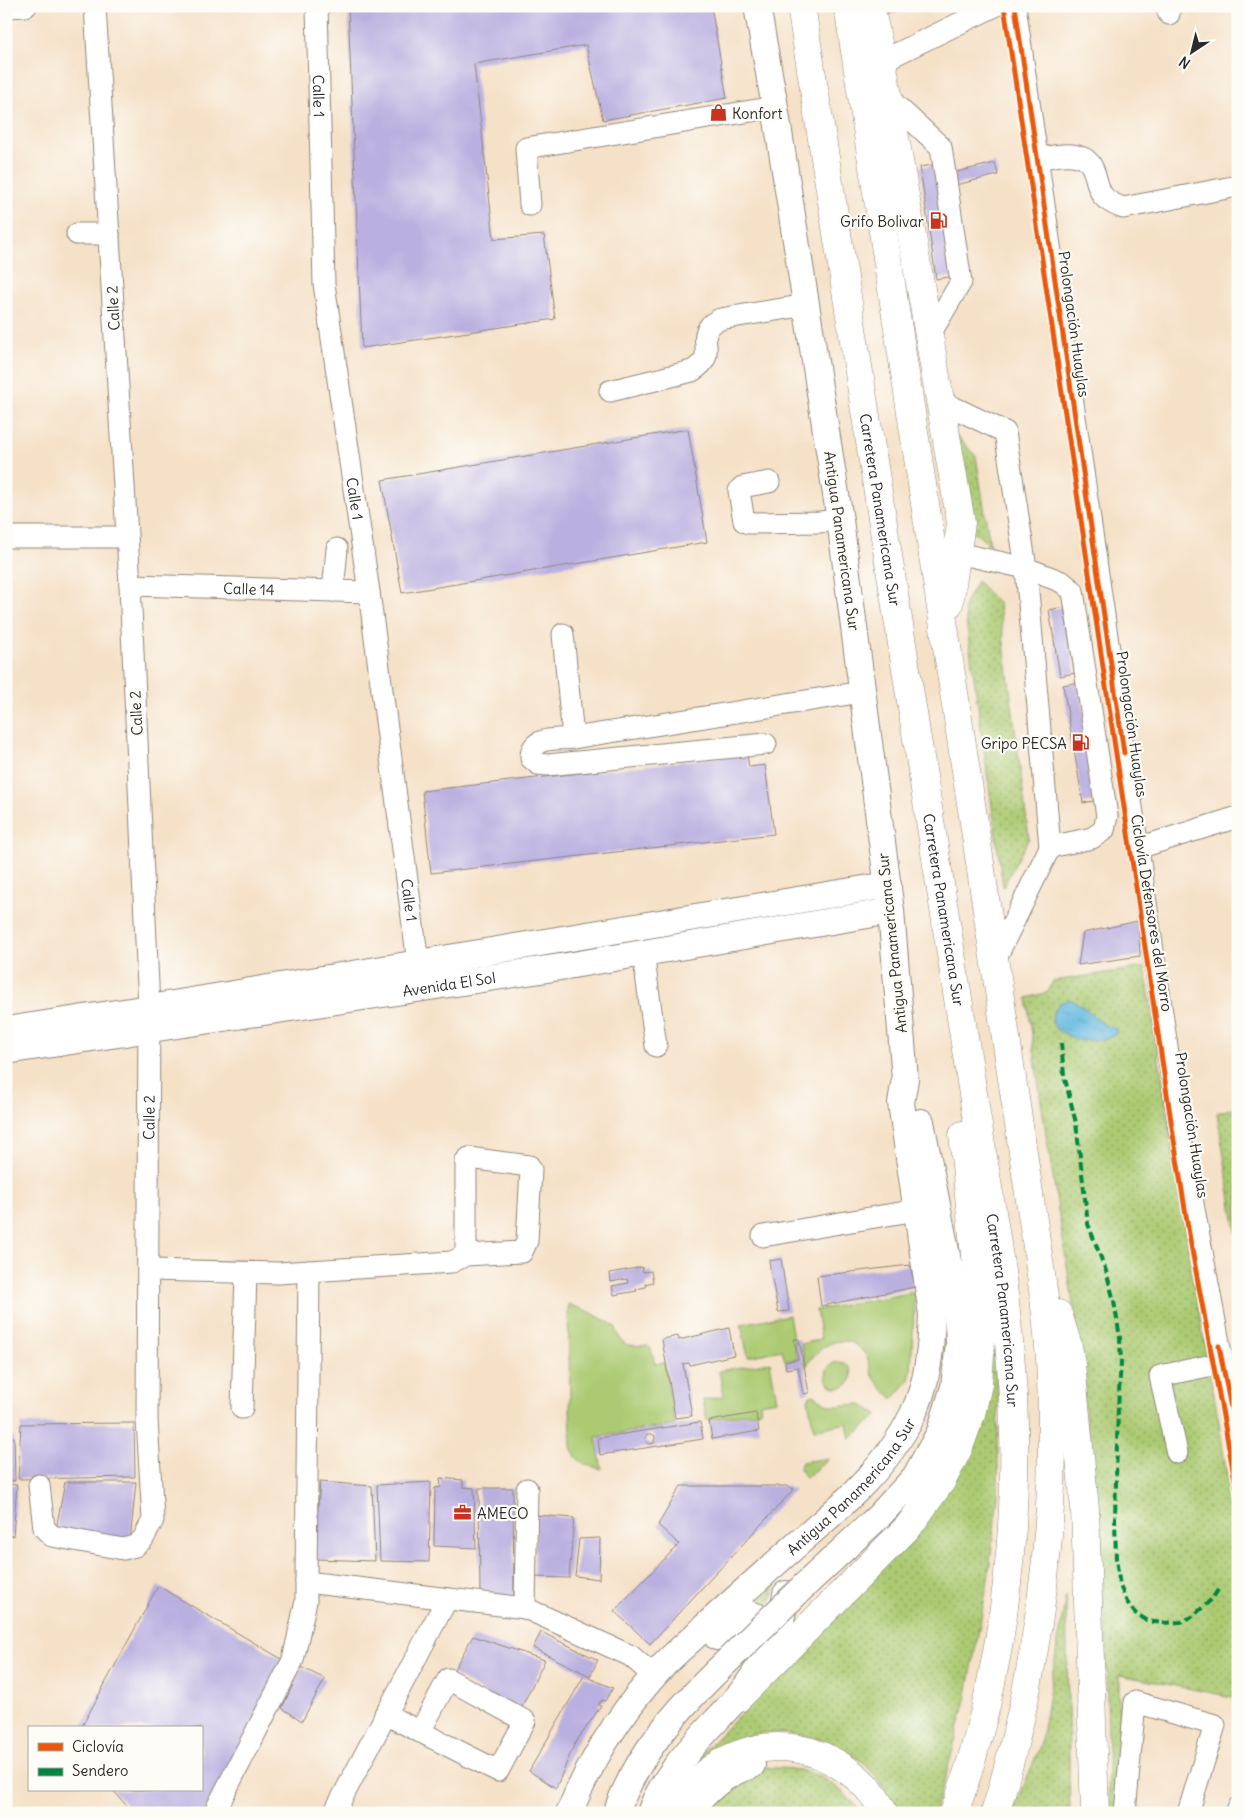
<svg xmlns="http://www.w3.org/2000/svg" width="1244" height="1819" viewBox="0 0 1244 1819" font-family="Delius,sans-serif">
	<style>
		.grass { fill: url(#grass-dots); stroke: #6c7a4e }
		.garden { fill: #acca72; stroke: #6c7a4e }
		.water { fill: url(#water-ripples); stroke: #477285 }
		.building { fill: #bab0e0; fill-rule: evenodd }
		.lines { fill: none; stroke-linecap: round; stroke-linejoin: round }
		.minor-casing { stroke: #90867a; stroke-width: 23 }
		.major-casing { stroke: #90867a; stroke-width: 28 }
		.highway-casing { stroke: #90867a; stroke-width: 29 }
		.minor { stroke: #fff; stroke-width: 21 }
		.major { stroke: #fff; stroke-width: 26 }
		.highway { stroke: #fff; stroke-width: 28 }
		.major-bridge-casing { stroke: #90867a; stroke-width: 28; stroke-linecap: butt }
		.major-bridge { stroke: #fff; stroke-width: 26 }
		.quiet { stroke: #00873e; stroke-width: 4; stroke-dasharray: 8 4; stroke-linecap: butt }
		.cycleway-casing { stroke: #fdfcf7; stroke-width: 8 }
		.cycleway { stroke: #e8590c; stroke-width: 5 }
		.labels { text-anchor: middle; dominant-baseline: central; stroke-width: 4.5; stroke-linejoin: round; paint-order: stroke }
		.street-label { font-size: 15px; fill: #2b2b2b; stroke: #fdfcf7 }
		.poi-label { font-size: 15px; fill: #2b2b2b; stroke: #fdfcf7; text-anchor: start }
	</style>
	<defs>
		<pattern id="grass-dots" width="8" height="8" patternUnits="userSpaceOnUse" patternTransform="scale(1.25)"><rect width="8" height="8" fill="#acca72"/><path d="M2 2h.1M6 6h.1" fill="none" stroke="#8ca45e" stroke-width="1.8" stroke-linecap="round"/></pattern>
		<pattern id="water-ripples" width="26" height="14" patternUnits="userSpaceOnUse" patternTransform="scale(1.25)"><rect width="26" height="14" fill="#63b8df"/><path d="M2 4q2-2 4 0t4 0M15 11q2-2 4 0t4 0" fill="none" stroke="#5296b5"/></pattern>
	</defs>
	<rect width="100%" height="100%" fill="#fdfcf7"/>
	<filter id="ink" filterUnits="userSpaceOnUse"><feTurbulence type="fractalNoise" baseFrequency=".02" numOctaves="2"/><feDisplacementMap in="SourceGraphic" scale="10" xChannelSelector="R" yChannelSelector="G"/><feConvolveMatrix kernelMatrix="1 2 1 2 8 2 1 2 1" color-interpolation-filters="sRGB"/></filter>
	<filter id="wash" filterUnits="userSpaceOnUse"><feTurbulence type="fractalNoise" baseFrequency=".0096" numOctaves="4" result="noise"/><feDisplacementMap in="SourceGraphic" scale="20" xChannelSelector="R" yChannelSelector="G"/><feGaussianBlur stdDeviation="1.12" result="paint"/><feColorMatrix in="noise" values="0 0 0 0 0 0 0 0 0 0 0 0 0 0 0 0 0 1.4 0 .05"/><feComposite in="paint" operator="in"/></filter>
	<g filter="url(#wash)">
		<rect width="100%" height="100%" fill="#f5e1c8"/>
		<g class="grass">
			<polygon points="950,429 976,456 990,545 969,528"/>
			<polygon points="977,581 999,604 1029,838 1003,887 964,606"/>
			<polygon points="1145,967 1194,1286 1219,1422 1238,1551 1238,1698 1119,1675 1120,1813 1109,1813 1106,1634 1092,1476 1073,1304 1041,1102 1027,998 1048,992 1053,981"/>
			<polygon points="1238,1106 1238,1244 1217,1113"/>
			<path d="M992,1333L998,1392V1496L988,1580L966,1700L946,1775L934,1813H895C891,1804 888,1793 882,1785C857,1745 806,1730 761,1733C751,1734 735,1740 725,1745C709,1753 693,1768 678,1778L904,1545Z"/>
			<polygon points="777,1579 778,1581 767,1610 766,1610 752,1600"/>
			<polygon points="1066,1595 1070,1813 1013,1813 1040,1746"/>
			<path d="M764,1767C775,1768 787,1768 799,1770C825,1774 846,1793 862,1813H695Z"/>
		</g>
		<g class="garden">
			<path d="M915,1292L911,1371L909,1380L893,1399C886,1392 877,1384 873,1376C870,1370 870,1363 867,1357C849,1328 819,1343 806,1367L801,1344L821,1339L816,1310Z"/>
			<path d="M568,1304L590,1312L615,1326L620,1339L627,1345L648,1346L651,1349L655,1364L664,1363L675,1425L596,1437L602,1469C587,1466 575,1462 571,1446Z"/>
			<polygon points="789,1315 797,1359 785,1361 782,1350 748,1357 741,1324"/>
			<polygon points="770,1362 777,1400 760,1403 761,1411 707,1420 703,1400 724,1396 719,1371"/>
			<circle cx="839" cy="1375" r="13"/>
			<polygon points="814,1395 827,1404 835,1406 857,1404 862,1405 878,1415 850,1439 847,1423 814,1430 808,1400 810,1396"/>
			<polygon points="829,1458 806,1478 799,1469 802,1462"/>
		</g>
		<polygon class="water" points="1070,999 1085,1008 1104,1025 1116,1029 1117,1033 1107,1039 1079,1041 1057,1030 1052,1022 1053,1013 1060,1003"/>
		<g id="blocks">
			<g class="building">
				<polygon points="348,6 711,6 727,98 603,120 586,45 474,64 494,239 544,235 555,319 362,348"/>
				<polygon points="886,6 919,6 920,10 887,13"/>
				<polygon points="995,163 998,175 951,186 948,174"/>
				<polygon points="939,164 955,276 936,279 920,167"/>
				<polygon points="688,429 707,542 402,593 382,480"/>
				<polygon points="1064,607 1075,673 1060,676 1049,610"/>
				<polygon points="1079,682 1099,800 1083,803 1063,685"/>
				<polygon points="747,754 749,767 765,765 774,834 431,873 422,791"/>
				<polygon points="1138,921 1140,956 1078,965 1083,933"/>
				<polygon points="781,1259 789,1311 778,1312 769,1261"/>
				<polygon points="910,1265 915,1287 821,1306 817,1276"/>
				<polygon points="642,1267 643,1272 651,1271 653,1282 645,1284 646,1287 636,1289 637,1291 614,1295 612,1286 628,1283 627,1279 611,1282 610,1273"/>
				<polygon points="729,1328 734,1355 690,1365 689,1363 683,1364 692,1416 675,1418 662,1339 678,1336 679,1340"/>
				<polygon points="794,1339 799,1339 809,1393 803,1394 798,1367 786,1369 785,1362 798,1359"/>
				<polygon points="756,1413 759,1431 712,1439 709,1421"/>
				<path d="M700,1422L703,1439L600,1455L598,1438ZM647,1434H652L655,1436L654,1443L650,1444L646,1442L645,1439Z"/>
				<polygon points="134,1423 135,1477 18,1479 21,1424"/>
				<polygon points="6,1437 14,1437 15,1481 6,1480"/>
				<polygon points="440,1478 463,1480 463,1487 474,1488 476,1548 434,1546 435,1488 441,1487"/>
				<polygon points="65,1482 136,1482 130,1542 55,1534"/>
				<polygon points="320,1482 372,1486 375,1561 314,1559"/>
				<polygon points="431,1482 429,1562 380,1561 377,1485"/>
				<polygon points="6,1484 17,1485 13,1536 6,1534"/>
				<polygon points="681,1486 787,1486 794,1489 650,1644 614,1611 679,1544 658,1525"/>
				<polygon points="479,1488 513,1488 514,1601 480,1599"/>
				<polygon points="536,1515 574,1518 569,1578 534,1577"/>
				<polygon points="600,1538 599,1579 575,1576 579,1539"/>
				<polygon points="158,1586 285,1661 204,1813 133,1813 113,1790 201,1790 201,1728 81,1728"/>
				<polygon points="541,1632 598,1660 590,1676 533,1648"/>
				<polygon points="473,1636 545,1660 518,1714 452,1673"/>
				<polygon points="301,1667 325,1679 302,1721 282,1708"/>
				<polygon points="584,1676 613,1688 605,1701 602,1700 598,1705 601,1706 574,1745 556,1788 529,1771"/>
			</g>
		</g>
	</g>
	<g filter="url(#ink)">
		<use href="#blocks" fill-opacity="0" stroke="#90867a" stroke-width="1"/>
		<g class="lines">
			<defs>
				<g id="minor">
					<path id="s1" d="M317,6L324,284L369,592L420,978"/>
					<polyline points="1015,6 1179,1129 1238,1444"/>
					<polyline points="1166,6 1169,14"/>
					<polyline points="6,7 26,6"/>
					<polyline points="882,61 995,6"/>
					<polyline points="888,98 941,147 961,282 929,336"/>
					<path d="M1037,159C1048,157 1061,154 1072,155C1100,158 1092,181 1103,196C1108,202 1115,205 1123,208L1238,186"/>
					<polyline points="530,205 526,148 775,107"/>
					<polyline points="77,234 109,234"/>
					<path d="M610,391L692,371C719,355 697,342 710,326C712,323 717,321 720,319L807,305"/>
					<polyline points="940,401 1005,432 1026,568 1062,582 1073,591 1107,816 1104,830 1092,838 1050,847"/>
					<polyline points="769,482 742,487 739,491 744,521 748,523 819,522 840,520"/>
					<polyline points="6,537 127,537"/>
					<polyline points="957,553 1026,568 1050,847 995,960"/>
					<path id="s2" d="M130,585L369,592"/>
					<polyline points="333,591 337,549"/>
					<polyline points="563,634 573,738 862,692"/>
					<path d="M573,738C556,740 531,735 531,758L538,764L547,765L766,744"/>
					<polyline points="1138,848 1238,817"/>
					<polyline points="643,953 656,1046"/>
					<polyline points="763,1236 917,1210"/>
					<polyline points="149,1270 278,1273 452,1262 466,1255 522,1252 527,1241 531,1170 529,1166 469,1158 466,1161 466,1255"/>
					<polyline points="309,1271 306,1582 525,1608"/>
					<polyline points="242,1408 246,1273"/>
					<polyline points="1177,1453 1160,1376 1222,1363"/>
					<path id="s3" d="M39,1485L44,1528L52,1536L123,1549L135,1546L143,1539L153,1520L147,1420L149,1008L130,585L95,6"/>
					<polyline points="527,1489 525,1608 631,1656 654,1676"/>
					<polyline points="385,1714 498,1771 525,1721 448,1679 420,1732"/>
					<polyline points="214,1813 293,1660 306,1601 306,1582"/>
					<polyline points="334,1813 447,1599"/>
					<polyline points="1125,1813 1135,1702 1215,1725 1188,1813"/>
					<polyline points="1236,1813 1238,1808"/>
				</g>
				<g id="major">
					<polyline points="6,1030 149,1008 888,885"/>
					<path id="s4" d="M6,1051L567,966L891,911"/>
					<polyline points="805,1585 879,1516 915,1477 940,1432 954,1387 959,1343 957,1308 921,1122"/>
					<path d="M717,1637C724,1630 732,1619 741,1615C753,1611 767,1620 769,1632C770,1635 770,1640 770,1644"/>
					<path id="s5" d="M569,1813C591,1759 622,1710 662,1667C674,1654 688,1643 700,1631C734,1600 768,1570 802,1540C845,1503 888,1466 913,1414C928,1383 931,1348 932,1314L901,1103L905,1079L891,911L840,520L775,107L757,6"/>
					<path d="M616,1813C636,1756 676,1711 718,1670"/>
					<path d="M650,1813C666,1768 704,1735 735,1700C750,1684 772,1648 779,1628C782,1617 784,1605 786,1594"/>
					<path d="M688,1813C707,1790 723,1774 752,1765"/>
				</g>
				<g id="highway">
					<path id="s6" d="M801,6C844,276 886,545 929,814C946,920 963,1026 979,1132C990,1202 1003,1271 1009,1342C1024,1497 1008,1665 954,1813"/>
					<path d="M848,6C890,278 933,551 974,823C991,935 1008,1047 1024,1159C1034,1232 1048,1305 1051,1378C1057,1527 1039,1670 995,1813"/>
					<polyline points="870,6 882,61 961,523 949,604"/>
					<polyline points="1058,1314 1068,1346 1071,1364 1085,1509 1095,1813"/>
					<polyline points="737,1699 909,1526 942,1480 959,1447 971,1414 978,1384 982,1326 963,1135"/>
					<path d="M672,1813C708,1750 782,1726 844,1768C861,1779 875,1794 884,1813"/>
				</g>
			</defs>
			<use href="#minor" class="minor-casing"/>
			<use href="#major" class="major-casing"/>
			<use href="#highway" class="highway-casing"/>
			<use href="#minor" class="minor"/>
			<use href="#major" class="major"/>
			<use href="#highway" class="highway"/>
			<defs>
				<polyline id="major-bridge" points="718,1670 805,1585"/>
			</defs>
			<use href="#major-bridge" class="major-bridge-casing"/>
			<use href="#major-bridge" class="major-bridge"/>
			<polyline class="quiet" points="1061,1043 1064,1075 1076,1123 1088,1224 1106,1271 1114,1301 1120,1338 1121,1363 1118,1406 1115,1518 1116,1559 1120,1586 1127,1602 1135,1613 1148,1621 1163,1623 1181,1622 1192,1617 1212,1599 1220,1587"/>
			<defs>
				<g id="cycleway">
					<polyline points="1004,6 1173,1134 1189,1234 1238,1496"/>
					<polyline points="1015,6 1124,753"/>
					<polyline points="1219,1346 1238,1444"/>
				</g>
			</defs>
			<use href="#cycleway" class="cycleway-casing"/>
			<use href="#cycleway" class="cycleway"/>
		</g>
	</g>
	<defs>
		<symbol id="shop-bare" viewBox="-9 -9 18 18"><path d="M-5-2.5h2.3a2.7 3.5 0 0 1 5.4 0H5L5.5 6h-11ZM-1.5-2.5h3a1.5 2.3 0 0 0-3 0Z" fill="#c8321e" stroke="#fdfcf7" stroke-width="2.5" paint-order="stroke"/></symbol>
		<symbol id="fuel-bare" viewBox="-9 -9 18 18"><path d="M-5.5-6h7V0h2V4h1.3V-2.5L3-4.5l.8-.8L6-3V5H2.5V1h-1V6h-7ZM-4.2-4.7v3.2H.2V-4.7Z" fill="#c8321e" stroke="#fdfcf7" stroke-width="2.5" paint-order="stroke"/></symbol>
		<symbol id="office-bare" viewBox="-9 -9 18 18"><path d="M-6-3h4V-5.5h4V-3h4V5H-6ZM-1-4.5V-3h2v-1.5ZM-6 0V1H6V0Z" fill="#c8321e" stroke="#fdfcf7" stroke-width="2.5" paint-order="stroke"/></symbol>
	</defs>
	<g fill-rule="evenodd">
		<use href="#shop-bare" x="706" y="100" width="25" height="25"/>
		<use href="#fuel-bare" x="926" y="208" width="25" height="25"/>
		<use href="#fuel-bare" x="1068" y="730" width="25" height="25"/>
		<use href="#office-bare" x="450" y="1500" width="25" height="25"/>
	</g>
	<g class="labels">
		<g class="street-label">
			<text stroke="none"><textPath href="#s1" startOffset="90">Calle 1</textPath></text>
			<text transform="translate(113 308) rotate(-93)">Calle 2</text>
			<text transform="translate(1074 324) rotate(82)">Prolongación Huaylas</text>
			<text stroke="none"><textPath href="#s1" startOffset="495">Calle 1</textPath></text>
			<text stroke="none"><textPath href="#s6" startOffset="510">Carretera Panamericana Sur</textPath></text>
			<text transform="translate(842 541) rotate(82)">Antigua Panamericana Sur</text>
			<text stroke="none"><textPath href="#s2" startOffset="119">Calle 14</textPath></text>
			<text transform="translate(136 713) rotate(-93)">Calle 2</text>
			<text transform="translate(1132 724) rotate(82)">Prolongación Huaylas</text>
			<text stroke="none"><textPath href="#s1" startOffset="900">Calle 1</textPath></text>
			<text stroke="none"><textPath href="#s6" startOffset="915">Carretera Panamericana Sur</textPath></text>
			<text transform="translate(1152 913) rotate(81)">Ciclovía Defensores del Morro</text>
			<text transform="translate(892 943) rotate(-96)">Antigua Panamericana Sur</text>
			<text stroke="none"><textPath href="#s4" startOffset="448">Avenida El Sol</textPath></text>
			<text stroke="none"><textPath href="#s3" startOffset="574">Calle 2</textPath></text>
			<text transform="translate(1192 1125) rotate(81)">Prolongación Huaylas</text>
			<text stroke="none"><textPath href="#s6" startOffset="1320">Carretera Panamericana Sur</textPath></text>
			<text stroke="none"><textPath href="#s5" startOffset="436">Antigua Panamericana Sur</textPath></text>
		</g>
		<g class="poi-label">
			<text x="732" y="113">Konfort</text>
			<text x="924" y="221" text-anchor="end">Grifo Bolivar</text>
			<text x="1067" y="743" text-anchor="end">Gripo PECSA</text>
			<text x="477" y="1513">AMECO</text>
		</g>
	</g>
	<rect width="1244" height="1819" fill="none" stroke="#fdfcf7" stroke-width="25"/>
	<rect x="28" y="1726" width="175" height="65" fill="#fdfcf7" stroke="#a9a8a5"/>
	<rect x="38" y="1743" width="25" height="8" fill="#e8590c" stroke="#a9a8a5"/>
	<text x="72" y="1752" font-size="15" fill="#2b2b2b">Ciclovía</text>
	<rect x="38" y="1768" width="25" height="8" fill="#00873e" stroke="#a9a8a5"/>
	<text x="72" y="1776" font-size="15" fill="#2b2b2b">Sendero</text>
	<g transform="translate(1192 52) rotate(215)" stroke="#fdfcf7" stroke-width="4" paint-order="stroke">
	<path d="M0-4L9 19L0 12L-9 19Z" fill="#2b2b2b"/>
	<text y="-8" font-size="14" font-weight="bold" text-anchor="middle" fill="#2b2b2b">N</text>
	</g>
</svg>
